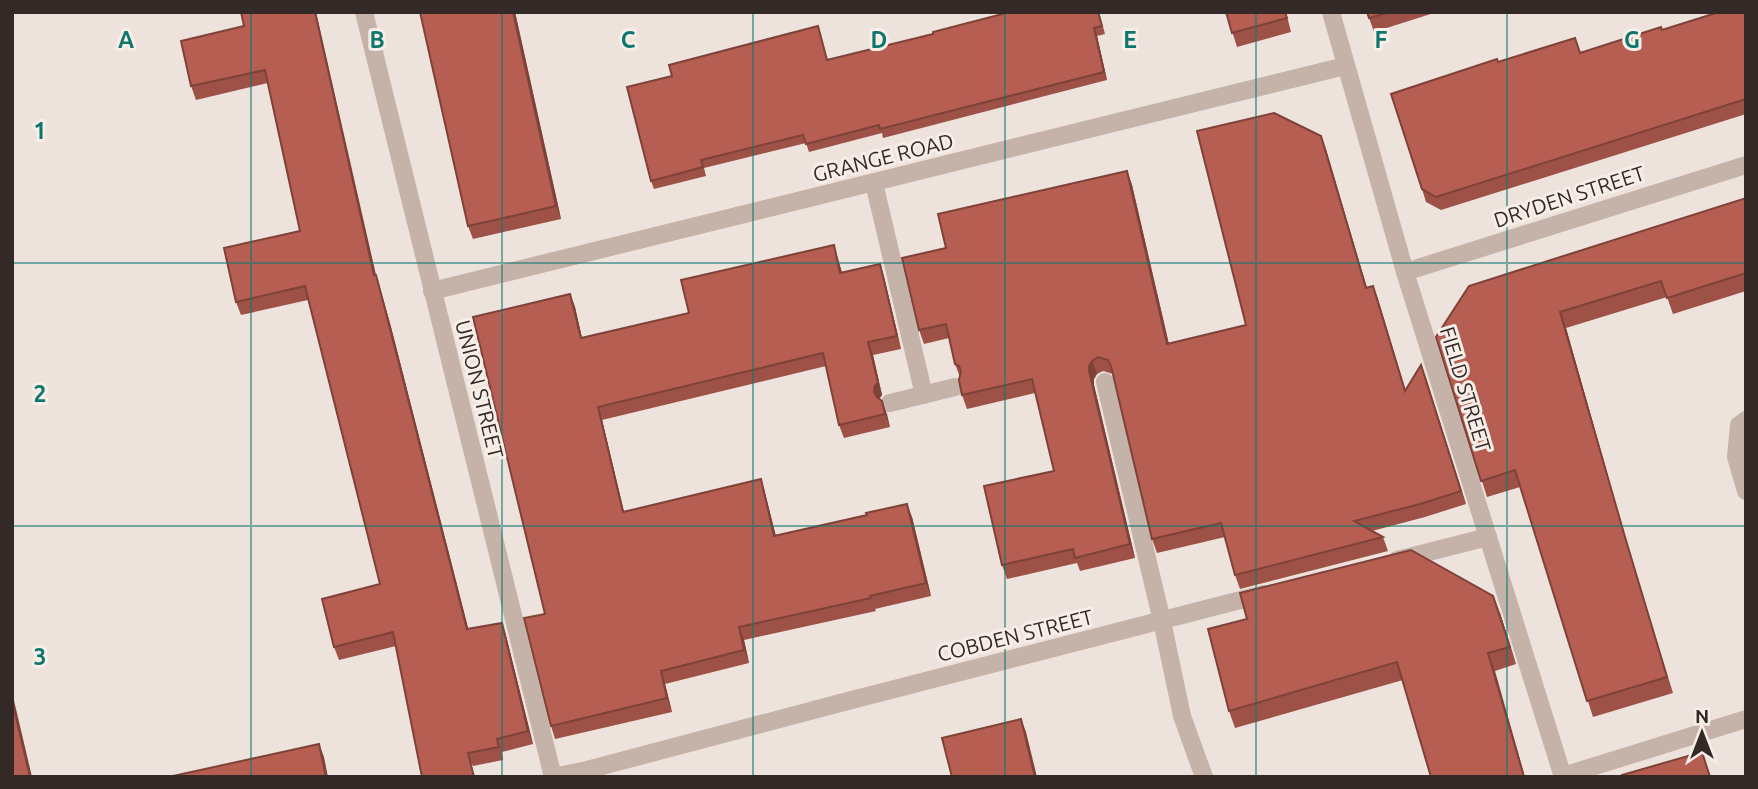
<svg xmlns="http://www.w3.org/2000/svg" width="1758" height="789" viewBox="0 0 1758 789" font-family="Ubuntu,sans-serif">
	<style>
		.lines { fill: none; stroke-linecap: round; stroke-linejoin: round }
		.service { stroke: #c5b3a9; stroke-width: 18 }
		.minor { stroke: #c5b3a9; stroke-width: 18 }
		.wall { fill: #9d5147 }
		.shaded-wall { fill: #7f4239 }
		.building { fill: #b65e52; stroke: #7f4239; stroke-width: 2 }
		.grid { fill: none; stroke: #0f766e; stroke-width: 2; stroke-opacity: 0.55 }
		.labels { text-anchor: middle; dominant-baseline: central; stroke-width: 6; stroke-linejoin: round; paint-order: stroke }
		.street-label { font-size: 21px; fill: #332a28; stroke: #f7eee8 }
		.grid-label { font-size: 23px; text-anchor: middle; font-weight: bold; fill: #0f766e; stroke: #f7eee8; stroke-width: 6; stroke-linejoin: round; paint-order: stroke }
	</style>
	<rect width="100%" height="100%" fill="#eee3dc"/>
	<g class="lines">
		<g class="service">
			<polyline points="874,183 924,395"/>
			<polyline points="1105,382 1162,621 1182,716 1204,777"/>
			<polyline points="890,403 955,387"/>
		</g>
		<g class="minor">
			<polyline points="364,12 553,777"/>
			<polyline points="1331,12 1405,272 1563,777"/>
			<polyline points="1405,272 1746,165"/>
			<polyline points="432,291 1345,66"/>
			<polyline points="1746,420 1739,425 1736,457 1746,491"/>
			<polyline points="1397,560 1488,537"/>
			<polyline points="1563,776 1746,719"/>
			<polyline points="553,777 587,770 844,702 1264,594"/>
		</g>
	</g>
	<g class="wall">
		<polygon points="420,12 515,12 561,219 473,239 468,226"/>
		<polygon points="1010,12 1099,12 1105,34 1097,36 1107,80 883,138 882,133 809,152 806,143 704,168 706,176 654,189 651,181 672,76 818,26 827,60 933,34"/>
		<polygon points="1226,12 1286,12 1291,32 1237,47"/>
		<polygon points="1367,12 1437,12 1374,32"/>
		<polygon points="1746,12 1746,114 1441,210 1426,202 1422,189 1498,62 1580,52"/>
		<polygon points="244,26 376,275 380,288 391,327 468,629 502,623 506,636 533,744 502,752 503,760 473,766 396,646 339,660 334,647 380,584 308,300 241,315 236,302 300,231 268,83 196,100 191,86"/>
		<polygon points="1321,136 1367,288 1373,286 1405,390 1421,365 1466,504 1425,517 1372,531 1383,537 1388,551 1240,589 1235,575 1225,537 1157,553 1152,539 1113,374 1103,371 1097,374 1094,379 1094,385 1135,558 1080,571 1077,563 1007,579 1002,565 1054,471 1035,393 967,409 962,395 960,377 955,364 949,338 924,344 919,330 946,248 1127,171 1132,185 1169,344 1246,325"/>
		<polygon points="1746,198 1746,291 1673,314 1667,297 1566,328 1630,554 1673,693 1593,717 1520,487 1487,497 1436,337"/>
		<polygon points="838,259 842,272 880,264 884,277 901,349 873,355 882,395 879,399 882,401 890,427 844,438 839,425 826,366 602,420 624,512 761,479 765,493 776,536 912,517 931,596 875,609 876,611 744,640 749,663 665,684 672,712 555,739 551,726 545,614 570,294 575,307 582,338 689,313"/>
		<polygon points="1500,613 1516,664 1495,671 1403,680 1235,728 1229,711"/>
	</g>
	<g class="shaded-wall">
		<polygon points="315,12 316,12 379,288 374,275"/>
		<polygon points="513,12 515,12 561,219 556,206"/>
		<polygon points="1094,28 1097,36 1107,80 1104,72"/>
		<polygon points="1321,136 1326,149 1371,302 1366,288"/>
		<polygon points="1127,171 1132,185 1172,358 1167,344"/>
		<polygon points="834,245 838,259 845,286 840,273"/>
		<polygon points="880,264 884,277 901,349 897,336"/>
		<polygon points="376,275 380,288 391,327 472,643 467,629"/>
		<polygon points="1373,286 1378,299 1410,405 1405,391"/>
		<polygon points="570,294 575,307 585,352 581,338"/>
		<polygon points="1560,312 1566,328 1630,554 1673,693 1625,537"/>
		<polygon points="868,342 873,355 882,395 879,399 879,405 874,392"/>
		<polygon points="1092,361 1097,374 1094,379 1094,385 1135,558 1130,544 1089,371 1089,366"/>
		<polygon points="1421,365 1426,378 1466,504 1461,491"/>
		<polygon points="882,401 887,414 890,427 885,414"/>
		<polygon points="598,407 602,420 627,525 623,512"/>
		<polygon points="761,479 765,493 779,549 774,536"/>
		<polygon points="907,504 912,517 931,596 926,583"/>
		<polygon points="1493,596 1500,613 1516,664 1510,647"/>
		<polygon points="502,623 506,636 533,744 528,731"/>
		<polygon points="739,627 744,640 749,663 744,650"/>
		<polygon points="1488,653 1495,671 1525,777 1524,777"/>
		<polygon points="661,671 665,684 672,712 667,698"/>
		<polygon points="12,692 32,777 30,777 12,700"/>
		<polygon points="1021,719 1026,732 1037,777 1035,777"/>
		<polygon points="319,744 324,757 328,777 326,777"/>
	</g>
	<g class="building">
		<polygon points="241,12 315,12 374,275 376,275 386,313 467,629 502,623 528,731 497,739 499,747 468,753 474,777 422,777 393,632 334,647 322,599 380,584 305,286 236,302 224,248 300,231 265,70 191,86 181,41 244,26"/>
		<polygon points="420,12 513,12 556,206 468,226"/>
		<polygon points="1010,12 1098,12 1102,26 1094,28 1104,72 880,129 879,125 806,144 803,135 701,160 703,167 651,181 627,87 672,76 669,65 818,26 827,60 933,34 933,32"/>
		<polygon points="1226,12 1285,12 1287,18 1232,33"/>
		<polygon points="1367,12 1390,12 1369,18"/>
		<polygon points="1719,12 1746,12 1746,99 1436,197 1422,189 1391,94 1497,59 1498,62 1575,38 1580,53 1661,27 1662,30"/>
		<polygon points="1274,113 1321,136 1366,288 1373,286 1405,391 1421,365 1461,491 1420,504 1354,521 1383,537 1235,575 1221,523 1152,539 1111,366 1108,360 1098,357 1092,361 1089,366 1089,371 1130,544 1075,558 1073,549 1002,565 984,486 1054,471 1032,379 962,395 959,380 961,371 959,366 955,364 946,324 919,330 902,258 946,248 938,214 1127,171 1167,344 1246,325 1197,131"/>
		<polygon points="1746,198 1746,273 1667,298 1661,281 1560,312 1625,537 1667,677 1587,701 1515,470 1481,481 1436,337 1469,286"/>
		<polygon points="834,245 840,273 880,264 897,336 868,342 878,382 875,386 874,392 877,397 882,401 885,414 839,425 823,353 598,407 623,512 761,479 774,536 867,515 866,513 907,504 926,583 870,596 871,598 739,627 744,650 661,671 667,698 551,726 524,618 545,614 473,317 570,294 581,338 689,313 681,280"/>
		<polygon points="1411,550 1493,596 1510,647 1488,653 1524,777 1431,777 1397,662 1229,711 1208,629 1247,619 1240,593"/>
		<polygon points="12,700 30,777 12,777"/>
		<polygon points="1021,719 1035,777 952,777 942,738"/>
		<polygon points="319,744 326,777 173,776"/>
		<polygon points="1702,752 1710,777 1622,777 1622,775"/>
	</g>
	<path class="grid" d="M251,12V777M502,12V777M753,12V777M1005,12V777M1256,12V777M1507,12V777M12,263H1746M12,526H1746"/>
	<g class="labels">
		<g class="street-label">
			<text transform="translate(883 157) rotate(-14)">GRANGE ROAD</text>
			<text transform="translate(1569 196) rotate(-18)">DRYDEN STREET</text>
			<text transform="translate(480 389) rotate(76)">UNION STREET</text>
			<text transform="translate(1466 389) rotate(73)">FIELD STREET</text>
			<text transform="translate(1015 635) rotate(-14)">COBDEN STREET</text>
		</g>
	</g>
	<g class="grid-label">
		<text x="126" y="48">A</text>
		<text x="377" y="48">B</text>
		<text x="628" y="48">C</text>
		<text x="879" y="48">D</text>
		<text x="1130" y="48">E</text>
		<text x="1381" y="48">F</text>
		<text x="1632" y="48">G</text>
		<text x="40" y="139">1</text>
		<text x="40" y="402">2</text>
		<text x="40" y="665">3</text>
	</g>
	<rect width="1758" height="789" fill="none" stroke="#332a28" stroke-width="28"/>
	<g transform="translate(1702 733)" stroke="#f7eee8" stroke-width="5" paint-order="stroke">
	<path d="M0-5L12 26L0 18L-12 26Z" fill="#332a28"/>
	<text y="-10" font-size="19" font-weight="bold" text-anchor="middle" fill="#332a28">N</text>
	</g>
</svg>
